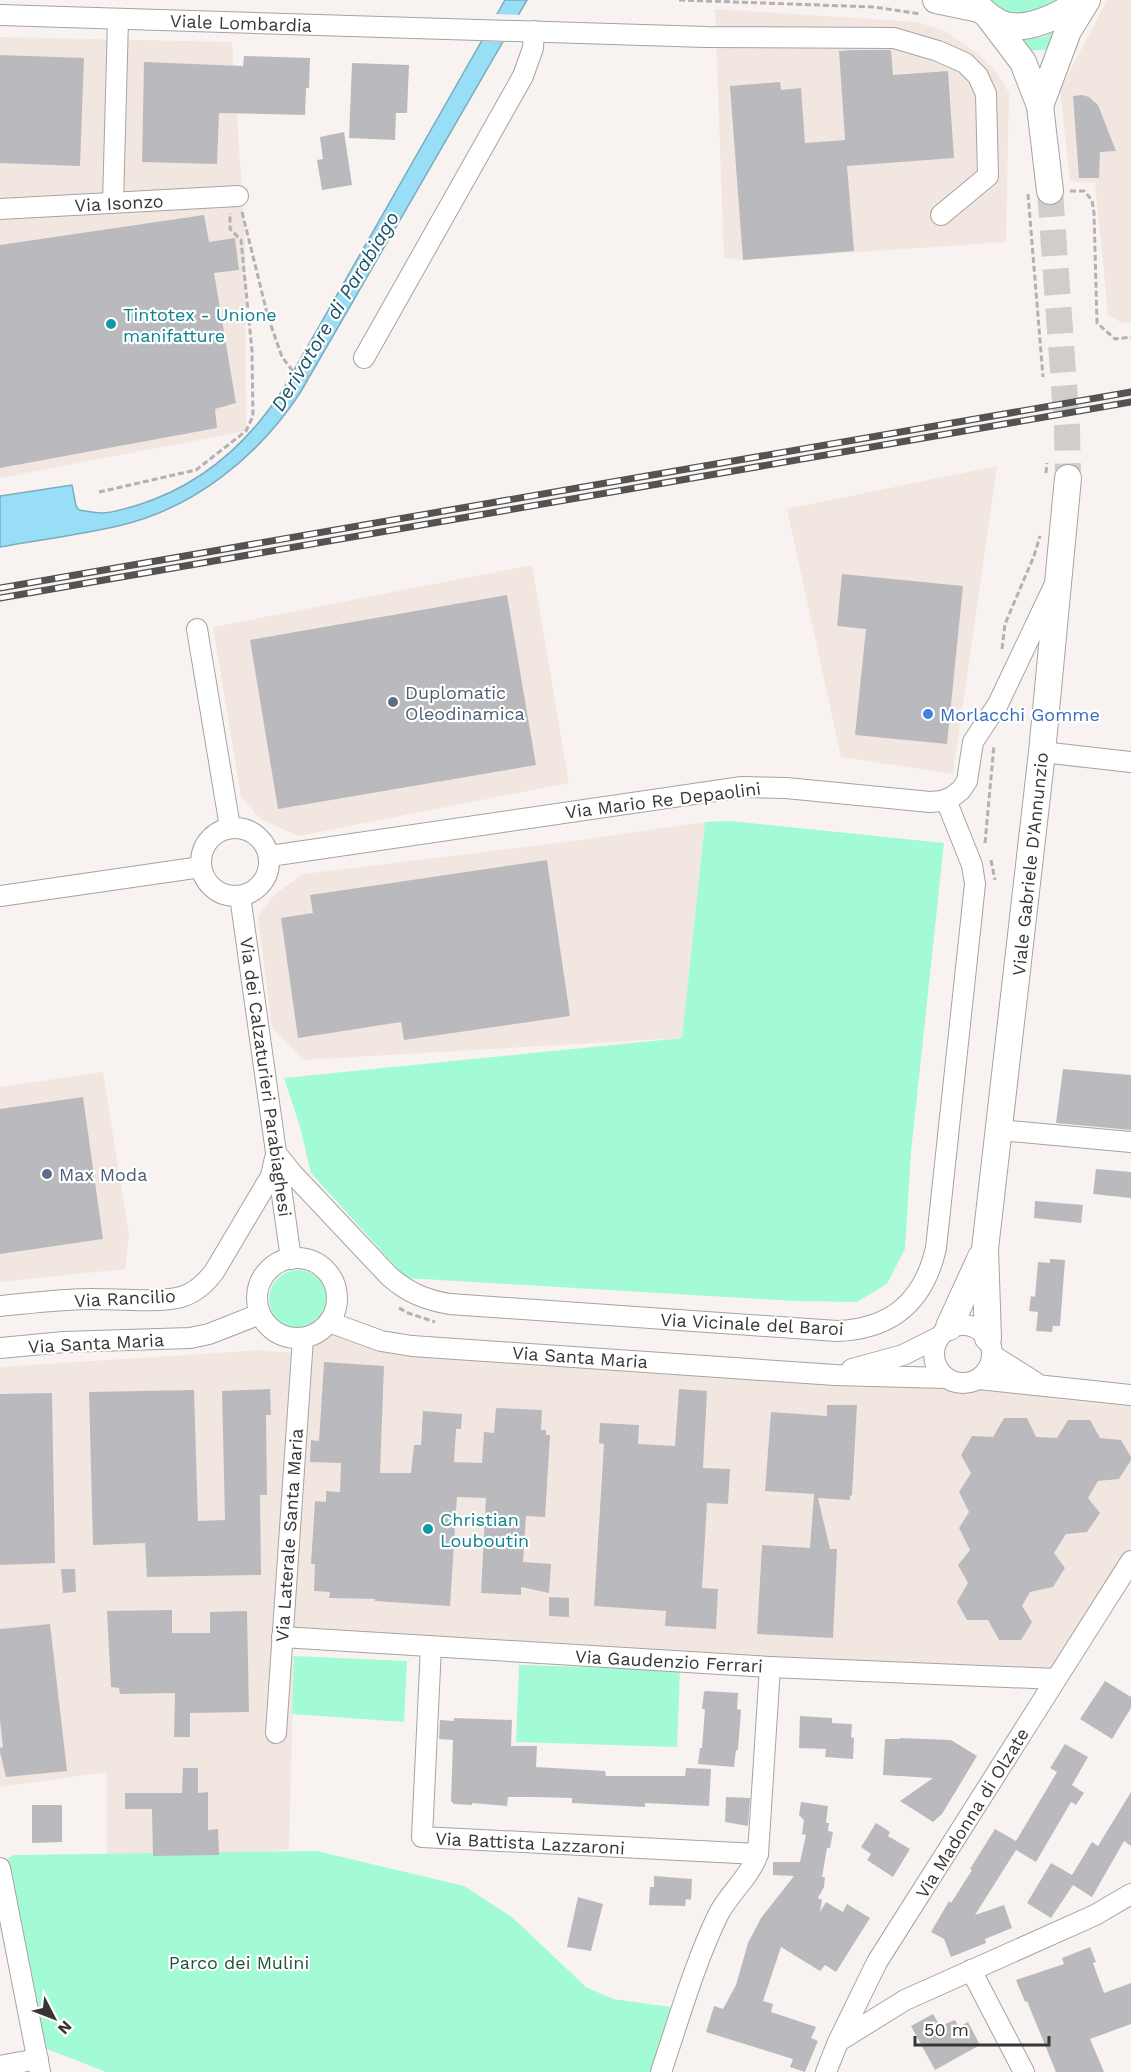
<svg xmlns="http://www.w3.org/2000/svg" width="1131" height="2072" viewBox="0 0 1131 2072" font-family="'Work Sans',sans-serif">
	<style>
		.built { fill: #f2e7e0 }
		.green { fill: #a3fbd5 }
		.water { fill: #98def7; stroke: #7bacbd; stroke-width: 1.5 }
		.pier { fill: #f8f3f1 }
		.building { fill: #bababe }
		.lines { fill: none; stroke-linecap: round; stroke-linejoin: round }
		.major-tunnel { stroke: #d1cdcb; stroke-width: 26; stroke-dasharray: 26 13; stroke-linecap: butt }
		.minor-casing { stroke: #a7a3a0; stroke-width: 22 }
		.major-casing { stroke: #a7a3a0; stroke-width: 28 }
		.path { stroke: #b4b1af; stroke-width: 3; stroke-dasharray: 6 3; stroke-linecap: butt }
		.minor { stroke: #fff; stroke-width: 20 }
		.major { stroke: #fff; stroke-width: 26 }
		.rail-casing { stroke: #545352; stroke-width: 7 }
		.rail { stroke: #fff; stroke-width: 4.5; stroke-dasharray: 14; stroke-linecap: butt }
		.culture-dot { fill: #0f9aa8; stroke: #fff; stroke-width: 2 }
		.service-dot { fill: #5c6f8a; stroke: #fff; stroke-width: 2 }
		.shop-dot { fill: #3f7fe0; stroke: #fff; stroke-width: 2 }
		.labels { text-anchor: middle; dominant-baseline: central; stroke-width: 4.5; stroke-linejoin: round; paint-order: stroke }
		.street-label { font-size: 18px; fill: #373635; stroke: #fff }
		.culture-label { font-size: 18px; fill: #0d838f; stroke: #fff; text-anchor: start }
		.service-label { font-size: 18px; fill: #4e5e75; stroke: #fff; text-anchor: start }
		.shop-label { font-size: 18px; fill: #366cbe; stroke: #fff; text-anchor: start }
		.park-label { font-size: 18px; fill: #20523f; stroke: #fff }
		.water-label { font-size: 20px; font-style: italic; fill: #1d5466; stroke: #fff }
	</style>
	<rect width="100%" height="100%" fill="#f8f3f1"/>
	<g class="built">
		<polygon points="1107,0 1131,0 1131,322 1122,323 1108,315 1095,183 1070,181 1060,90"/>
		<polygon points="715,9 917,22 945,31 974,51 995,70 1009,93 1006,242 743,260 724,258"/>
		<polygon points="0,37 232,42 245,236 246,431 0,478"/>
		<polygon points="997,466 953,774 841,757 787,509"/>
		<polygon points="532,565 569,783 299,836 260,819 241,797 213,627"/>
		<polygon points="705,822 682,1038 303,1060 272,1028 258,916 274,895 303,874 566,842"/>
		<polygon points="103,1072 129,1234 125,1269 0,1282 0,1087"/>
		<polygon points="329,1325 366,1339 945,1379 956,1384 969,1384 979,1380 1131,1397 1131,1556 1056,1676 284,1636 305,1339 315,1336"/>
		<polygon points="260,1350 296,1353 279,1652 294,1656 289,1850 107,1859 107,1772 0,1787 0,1367"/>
	</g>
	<g class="green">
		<polygon points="983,0 1071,0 1054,9 1007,17"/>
		<polygon points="1064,28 1054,49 1028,51 1018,39 1043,37"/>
		<polygon points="730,821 944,843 911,1152 905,1249 887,1284 857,1302 794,1301 406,1278 311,1173 300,1127 284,1078 682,1038 705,822"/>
		<circle cx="298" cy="1299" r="29"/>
		<polygon points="294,1656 407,1661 404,1722 292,1714"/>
		<polygon points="519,1665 680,1670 677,1747 516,1742"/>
		<polygon points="317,1851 464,1886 512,1917 586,1987 613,1999 685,2009 666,2072 106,2072 47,2049 44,2044 11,1885 8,1858 14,1855"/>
	</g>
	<path class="water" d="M505,0H527L300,393C258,457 193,509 118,526C79,535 39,540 0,547V496L72,485L76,506L79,510C86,511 94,513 102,513C114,513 126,508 138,505C201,485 250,442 285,386Z"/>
	<polygon class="pier" points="494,14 521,15 506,42 479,41"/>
	<g class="building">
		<polygon points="852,50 891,50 893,75 948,71 954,158 847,166 854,251 743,260 730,86 780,82 781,90 801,88 805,143 845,140 839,51"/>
		<polygon points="0,55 84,58 80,166 0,163"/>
		<polygon points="244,56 310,58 309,88 306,88 305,115 219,113 217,164 142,162 144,62 243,66"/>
		<polygon points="352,63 409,65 407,113 396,113 395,140 349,138"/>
		<polygon points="1082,95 1089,97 1098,105 1116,151 1100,152 1099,178 1079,178 1073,96"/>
		<polygon points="344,132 352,185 322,190 317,160 323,159 320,137"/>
		<polygon points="204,215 209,242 235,238 239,270 214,273 236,403 215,409 217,428 0,468 0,245"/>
		<polygon points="842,574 963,586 947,744 855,735 866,629 837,626"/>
		<polygon points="507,595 536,765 278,809 250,640"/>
		<polygon points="547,860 570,1016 404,1040 401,1022 298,1038 281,918 313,913 310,895"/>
		<polygon points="1063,1069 1131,1075 1131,1130 1056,1123"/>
		<polygon points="83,1097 103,1239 0,1254 0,1109"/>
		<polygon points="1096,1169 1131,1172 1131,1198 1093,1194"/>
		<polygon points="1035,1201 1083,1205 1081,1223 1034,1218"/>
		<polygon points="1050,1259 1065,1260 1060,1326 1053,1326 1052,1332 1036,1331 1038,1312 1029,1311 1031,1296 1035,1297 1038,1262 1050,1263"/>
		<polygon points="324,1362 384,1366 380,1473 411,1473 414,1445 421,1445 423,1411 462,1414 461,1429 456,1429 454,1462 482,1463 484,1432 494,1433 496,1408 542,1410 541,1430 546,1430 546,1435 550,1435 545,1517 526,1516 523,1562 551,1564 549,1593 521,1587 521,1595 481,1593 486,1498 457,1497 450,1606 375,1601 375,1599 329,1598 330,1592 314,1591 315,1564 311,1564 315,1501 326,1502 326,1491 340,1492 341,1463 310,1462 311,1440 319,1441"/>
		<polygon points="270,1389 271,1415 266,1415 267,1495 260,1495 261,1575 147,1577 145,1543 93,1545 89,1392 194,1390 198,1521 225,1520 222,1391"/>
		<polygon points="679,1389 707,1391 703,1468 730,1469 728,1504 707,1503 702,1588 718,1589 716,1629 665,1626 666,1611 594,1606 604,1444 599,1443 600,1423 639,1425 638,1444 675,1446"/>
		<polygon points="52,1393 55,1563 0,1565 0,1394"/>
		<polygon points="827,1405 857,1405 852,1495 850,1496 850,1500 818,1498 830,1549 837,1549 833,1638 757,1634 762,1545 810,1548 814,1494 765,1491 771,1412 827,1416"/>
		<polygon points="1004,1418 1027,1418 1036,1437 1057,1438 1068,1420 1090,1420 1100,1438 1121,1440 1131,1457 1131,1460 1119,1479 1098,1481 1088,1498 1100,1513 1087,1532 1066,1534 1054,1553 1065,1568 1053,1587 1030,1592 1022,1606 1032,1622 1021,1640 999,1640 988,1620 967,1620 957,1602 968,1583 958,1565 970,1550 959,1528 969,1512 959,1492 971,1473 961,1455 972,1436 993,1437"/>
		<polygon points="61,1569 75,1569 76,1592 63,1593"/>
		<polygon points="549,1597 569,1598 569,1617 549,1616"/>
		<polygon points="172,1610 172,1633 210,1633 210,1612 247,1611 249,1712 190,1713 190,1737 174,1737 175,1693 120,1694 119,1688 111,1687 107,1611"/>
		<polygon points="50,1624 67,1771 6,1777 0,1752 0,1748 3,1747 0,1720 0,1629"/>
		<polygon points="1105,1681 1131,1697 1131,1708 1112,1739 1080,1719"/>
		<polygon points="706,1691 738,1693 737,1709 741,1710 738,1750 736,1750 734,1767 698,1764 700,1748 702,1748 705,1709 702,1709 704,1692"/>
		<polygon points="800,1716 832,1718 832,1723 852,1724 851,1737 854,1738 853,1759 825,1757 826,1749 799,1748"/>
		<polygon points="454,1718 512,1720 511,1746 537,1746 536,1767 605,1771 606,1776 685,1776 686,1768 711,1769 709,1806 645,1803 645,1807 572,1803 572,1798 533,1797 508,1797 507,1806 472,1803 472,1805 453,1804 453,1802 451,1802 453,1740 439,1739 440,1720 454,1721"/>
		<polygon points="900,1738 951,1740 977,1756 942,1814 933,1822 900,1801 933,1778 883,1775 885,1739 900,1739"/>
		<polygon points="1065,1744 1088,1757 1072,1785 1084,1793 1076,1805 1071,1802 1036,1862 1016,1850 975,1915 1004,1905 1012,1928 985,1939 986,1943 951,1957 944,1939 931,1932 949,1901 951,1903 972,1870 970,1869 995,1829 1016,1841 1057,1772 1050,1768"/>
		<polygon points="183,1768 198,1768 198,1793 208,1792 208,1830 218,1829 219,1855 153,1856 152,1809 125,1809 125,1793 182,1793"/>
		<polygon points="1131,1792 1131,1846 1124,1841 1092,1897 1073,1885 1051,1918 1027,1903 1051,1863 1072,1875 1092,1842 1098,1846"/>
		<polygon points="726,1797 750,1798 748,1826 725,1822"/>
		<polygon points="801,1802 828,1806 826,1823 829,1823 828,1831 833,1832 830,1848 827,1848 822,1877 825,1877 824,1887 818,1898 822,1900 820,1912 826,1902 843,1912 847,1904 870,1918 836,1972 825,1965 820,1971 781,1947 763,2001 773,2004 771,2012 816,2027 811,2038 818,2041 805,2072 790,2067 793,2059 706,2032 714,2006 723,2009 736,1985 748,1943 761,1918 794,1876 773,1875 773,1862 800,1862 806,1835 802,1834 804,1820 799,1815"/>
		<polygon points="32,1805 62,1805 62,1842 32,1843"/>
		<polygon points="876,1823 890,1832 888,1836 910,1849 893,1877 867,1860 871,1854 861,1847"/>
		<polygon points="654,1876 692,1879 691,1900 686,1899 685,1906 649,1905 650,1887 654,1887"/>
		<polygon points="578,1897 603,1904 591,1951 567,1947"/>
		<polygon points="1090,1947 1096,1962 1093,1963 1104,1993 1131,1983 1131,2024 1090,2039 1104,2072 1056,2072 1027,2001 1025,2002 1016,1980 1064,1964 1062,1958"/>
		<polygon points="933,2014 940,2026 955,2020 959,2027 968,2022 980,2045 935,2070 911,2026"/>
	</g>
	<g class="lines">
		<polyline class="major-tunnel" points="1050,191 1067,428 1068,478"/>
		<defs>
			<g id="minor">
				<polyline points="0,15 706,37 894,38 938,51 965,63 978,76 986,94 988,176 941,215"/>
				<polyline points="113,203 118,20"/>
				<polyline points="0,209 238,196"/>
				<polyline points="364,358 523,76 533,48 534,31"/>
				<polyline points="197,629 230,827"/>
				<polyline points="1042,752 1131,762"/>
				<circle cx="235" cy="862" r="34"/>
				<polyline points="270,856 742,787 786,788 930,802 942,801 952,797 961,790 967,781 973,742 998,704 1054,586"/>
				<polyline points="0,896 201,867"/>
				<polyline points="240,896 291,1259"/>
				<polyline points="999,1130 1131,1142"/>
				<path d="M276,1153L292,1173L389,1276C407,1292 425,1300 450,1304L837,1331C892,1329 924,1301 936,1248L975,884L972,865L946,800"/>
				<circle cx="297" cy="1298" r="40"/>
				<path d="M0,1306C31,1303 62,1299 93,1299C119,1299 157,1303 181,1297C195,1293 205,1284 214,1272L271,1176L275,1158"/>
				<polyline points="329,1322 381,1341 412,1346 835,1375 946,1378"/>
				<circle cx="963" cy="1354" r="29"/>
				<polyline points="0,1348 64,1342 190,1338 209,1334 260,1314"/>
				<polyline points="992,1355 1035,1382"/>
				<polyline points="852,1369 903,1355 939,1337"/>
				<polyline points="979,1379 1131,1395"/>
				<polyline points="282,1637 770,1667 1056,1679"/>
				<polyline points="431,1646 422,1837 758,1854"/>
				<polyline points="276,1733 303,1338"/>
				<polyline points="0,1868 40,2072"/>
				<polyline points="971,1970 1024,2072"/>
				<polyline points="839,2041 905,2000 1095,1915 1131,1894"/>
				<polyline points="0,2066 38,2059"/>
				<path d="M661,2072C679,2019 694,1965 718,1915C729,1893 750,1877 758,1854L770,1667"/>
				<polyline points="826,2072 838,2042 877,1962 1131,1561"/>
			</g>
			<g id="major">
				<polyline points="936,0 979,9"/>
				<path d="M972,0C980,9 990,19 1002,24C1027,33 1063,14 1082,0"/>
				<polyline points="989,17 1023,62 1040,106 1050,191"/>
				<polyline points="1040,106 1068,31 1087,0"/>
				<polyline points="949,1327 981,1257"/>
				<polyline points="988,1338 985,1249 1042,752 1068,478"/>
			</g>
		</defs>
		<use href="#minor" class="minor-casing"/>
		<use href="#major" class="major-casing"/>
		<g class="path">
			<polyline points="679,0 874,7 921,14"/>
			<polyline points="1070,191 1084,191 1092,200 1094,213 1097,323 1115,339 1131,337"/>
			<polyline points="1028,194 1043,377"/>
			<polyline points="242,212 268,317 282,357 292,370 311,378"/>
			<polyline points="1046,473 1047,463"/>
			<polyline points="99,492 196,470 246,431 253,416 252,351 241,240 230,229 230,213"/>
			<polyline points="1002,649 1005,624 1034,556 1040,536"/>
			<polyline points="985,843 994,745"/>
			<polyline points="991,860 995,880"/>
			<polyline points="399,1308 408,1313 435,1322"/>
		</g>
		<use href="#minor" class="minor"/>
		<use href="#major" class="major"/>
		<defs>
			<g id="rail">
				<polyline points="0,588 1131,392"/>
				<polyline points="0,598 1131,402"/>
			</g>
		</defs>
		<use href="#rail" class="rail-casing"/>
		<use href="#rail" class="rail"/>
	</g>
	<g class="culture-dot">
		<circle cx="111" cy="324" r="6"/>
		<circle cx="428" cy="1529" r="6"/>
	</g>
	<g class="service-dot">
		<circle cx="393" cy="702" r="6"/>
		<circle cx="47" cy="1174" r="6"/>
	</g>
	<circle class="shop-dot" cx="928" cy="714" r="6"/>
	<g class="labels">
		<g class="street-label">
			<text transform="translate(241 23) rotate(2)">Viale Lombardia</text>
			<text transform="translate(119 203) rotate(-3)">Via Isonzo</text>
			<text transform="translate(663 800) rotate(-7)">Via Mario Re Depaolini</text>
			<text transform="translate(1030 864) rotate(-84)">Viale Gabriele D'Annunzio</text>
			<text transform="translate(266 1077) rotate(82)">Via dei Calzaturieri Parabiaghesi</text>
			<text transform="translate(125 1298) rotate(-3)">Via Rancilio</text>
			<text transform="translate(752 1324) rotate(3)">Via Vicinale del Baroi</text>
			<text transform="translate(96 1343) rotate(-3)">Via Santa Maria</text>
			<text transform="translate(580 1357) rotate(4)">Via Santa Maria</text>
			<text transform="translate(289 1535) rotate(-86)">Via Laterale Santa Maria</text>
			<text transform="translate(669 1661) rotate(3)">Via Gaudenzio Ferrari</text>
			<text transform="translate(972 1813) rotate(-58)">Via Madonna di Olzate</text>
			<text transform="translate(530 1843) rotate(3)">Via Battista Lazzaroni</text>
		</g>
		<g class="culture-label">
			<text x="123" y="314">Tintotex - Unione<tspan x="123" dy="21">manifatture</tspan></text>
			<text x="440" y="1519">Christian<tspan x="440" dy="21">Louboutin</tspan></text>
		</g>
		<g class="service-label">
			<text x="405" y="692">Duplomatic<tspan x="405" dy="21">Oleodinamica</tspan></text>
			<text x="59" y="1174">Max Moda</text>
		</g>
		<g class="shop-label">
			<text x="940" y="714">Morlacchi Gomme</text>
		</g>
		<g class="park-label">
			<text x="239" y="1962">Parco dei Mulini</text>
		</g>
		<g class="water-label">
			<text transform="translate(335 311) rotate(-59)">Derivatore di Parabiago</text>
		</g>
	</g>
	<g transform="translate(54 2018) rotate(132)" stroke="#ffffff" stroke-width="4.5" paint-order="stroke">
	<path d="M0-4.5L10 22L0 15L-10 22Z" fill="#373635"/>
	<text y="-9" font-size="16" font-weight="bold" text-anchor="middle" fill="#373635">N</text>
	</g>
	<path d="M915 2036v9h134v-9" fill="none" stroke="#373635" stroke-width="3"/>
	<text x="924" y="2036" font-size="18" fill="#373635" stroke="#ffffff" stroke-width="4.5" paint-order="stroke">50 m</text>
</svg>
